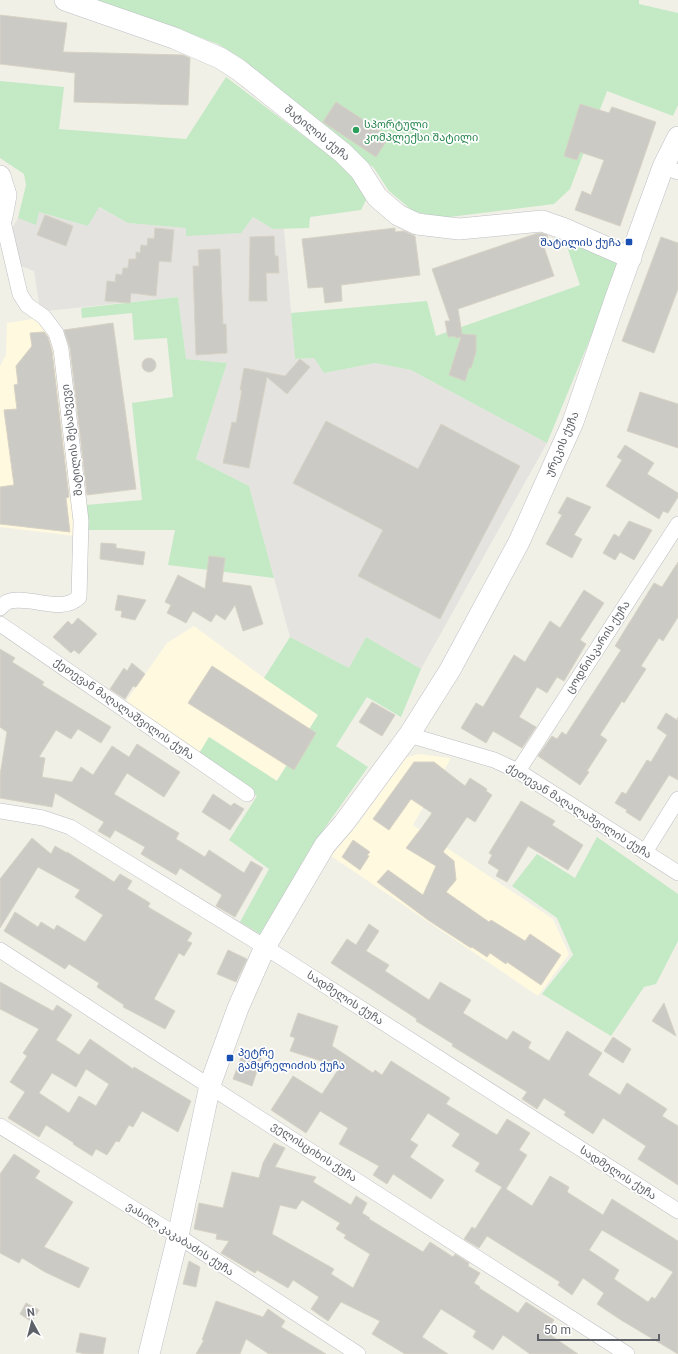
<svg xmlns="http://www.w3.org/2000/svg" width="678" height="1354" viewBox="0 0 678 1354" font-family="Roboto,'Noto Sans Georgian',sans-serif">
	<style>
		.commercial { fill: #fff9df }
		.industrial { fill: #e5e3df }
		.green { fill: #c3e9c5 }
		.building { fill: #cccac4; stroke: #d7d2c5; fill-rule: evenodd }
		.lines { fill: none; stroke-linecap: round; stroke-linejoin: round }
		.street-casing { stroke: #bcbec3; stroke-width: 16 }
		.secondary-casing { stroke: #bdbfc5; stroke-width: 22 }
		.street { stroke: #fff; stroke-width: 15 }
		.secondary { stroke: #fff; stroke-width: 21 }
		.leisure-dot { fill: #2e9e5b; stroke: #fff; stroke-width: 1.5 }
		.transit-dot { fill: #1a4fb4; stroke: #fff; stroke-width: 1.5 }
		.labels { text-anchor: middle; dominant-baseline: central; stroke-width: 3.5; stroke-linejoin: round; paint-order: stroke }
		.leisure-label { font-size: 11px; fill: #27864d; stroke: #fff; text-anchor: start }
		.street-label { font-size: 11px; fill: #5e6268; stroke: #fff }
		.transit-label { font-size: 11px; fill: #164399; stroke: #fff; text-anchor: end }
	</style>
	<rect width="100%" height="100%" fill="#f1f0e7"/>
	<g class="commercial">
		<polygon points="39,318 49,328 54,350 75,536 0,527 0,366 6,355 7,323"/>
		<polygon points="194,626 264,678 318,715 276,781 210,737 198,755 125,703 167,643"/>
		<polygon points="418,754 451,758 413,825 553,919 569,954 538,996 331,856 358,824 406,758"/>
	</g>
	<polygon class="industrial" points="98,207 128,223 186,228 186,235 240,233 253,217 273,229 284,229 295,359 314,358 324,373 375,363 411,370 547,443 421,669 366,637 349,668 290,637 249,486 196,459 227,363 186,359 178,297 46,311 39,303 34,271 21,266 12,229 18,218 36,224 39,212 88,226"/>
	<g class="green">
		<polygon points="97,0 639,0 639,4 678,13 678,105 673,116 607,91 570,189 554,204 441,218 413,211 389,191 374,168 241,58 218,44"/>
		<polygon points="226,77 317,146 346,163 362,189 366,200 361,210 310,217 309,228 273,229 253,217 241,233 186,236 186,228 128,223 99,207 88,226 39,212 36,225 18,218 26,185 24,174 0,158 0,81 64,87 59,129 186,139"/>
		<polygon points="564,238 623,259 547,443 411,370 375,363 324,373 314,358 295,359 291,313 427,301 436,336 580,285"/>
		<polygon points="178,297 186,359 227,363 196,459 249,486 274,578 168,565 175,530 87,530 86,505 142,500 132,403 173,397 167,338 134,340 132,313 82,318 81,308"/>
		<polygon points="290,637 349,668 366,637 421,669 401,717 367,697 336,746 368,767 314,843 260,934 240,922 269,869 229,840 257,796 198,755 209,737 277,781 318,715 264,678"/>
		<polygon points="597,837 678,894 678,941 656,984 644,987 611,1036 542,994 573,955 557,918 512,886 537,854 575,878"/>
	</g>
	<g class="building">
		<polygon points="0,15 67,23 63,52 183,55 190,58 188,105 74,102 75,73 0,64"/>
		<polygon points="336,102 389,137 376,157 323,122"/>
		<polygon points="580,104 609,113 612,107 656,122 620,226 575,210 582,191 591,195 604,160 580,152 577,160 564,156"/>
		<polygon points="45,215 73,226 66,246 37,235"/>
		<polygon points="155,228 174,230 171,262 159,261 156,296 131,293 130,303 105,301 107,281 115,282 116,274 122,275 123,268 128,268 129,259 136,259 136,252 140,253 141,245 147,246 148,238 154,239"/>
		<polygon points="395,228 395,232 404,231 415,236 420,275 341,285 342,301 325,303 323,287 308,288 302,239"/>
		<polygon points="541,233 547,235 550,245 544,247 554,276 458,309 462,334 476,335 476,352 471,368 469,368 465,381 449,375 461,337 456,338 455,336 448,337 445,321 450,321 432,269 535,234"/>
		<polygon points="274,236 275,256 278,256 279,273 266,273 267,301 249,301 250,237"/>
		<polygon points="661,237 678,243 678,289 654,353 622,341"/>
		<polygon points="220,249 223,324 226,324 227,353 196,355 193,266 199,266 198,250"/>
		<polygon points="113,323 136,489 87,495 70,348 64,330"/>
		<polygon points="44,332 48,337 52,351 69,497 66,498 70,532 0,524 0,487 14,485 4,410 17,409 14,385 18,384 16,366 32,346 30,333"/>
		<circle cx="149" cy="365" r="7"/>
		<polygon points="300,359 310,367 287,394 267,377 249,468 223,463 232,422 236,423 242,390 240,390 244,368 285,376"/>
		<polygon points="640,392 678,404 678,448 627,431"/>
		<polygon points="326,421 418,469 441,424 520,466 440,619 358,576 383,530 293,483"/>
		<polygon points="625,445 654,463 647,474 678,493 678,497 668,513 663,511 659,519 606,486 622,460 617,457"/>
		<polygon points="567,497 591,507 574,535 582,539 572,558 546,544 562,515 558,513"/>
		<polygon points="629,521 652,530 634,560 620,552 615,560 603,553 614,534 619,537"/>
		<polygon points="101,543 116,544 116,548 145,552 143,565 100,559"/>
		<polygon points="209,556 225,558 222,582 251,586 263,624 243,631 235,605 225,620 216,614 211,622 193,611 186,623 167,613 171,605 165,602 178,575 205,589"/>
		<polygon points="678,562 678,617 663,641 659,638 641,666 646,669 624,703 622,701 600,735 607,740 587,771 589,772 580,785 538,756 552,736 557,739 562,732 566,735 621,650 615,646 654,583 662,587"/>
		<polygon points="584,590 604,603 580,640 586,644 564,681 557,677 547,693 537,687 519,717 536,727 522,748 493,731 486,743 461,728 476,703 483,707 514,655 525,662 550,621 560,628"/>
		<polygon points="118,595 146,600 135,620 121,617 122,611 115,610"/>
		<polygon points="78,618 97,634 79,654 74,650 71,653 53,637 68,621 72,625"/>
		<polygon points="0,649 15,658 12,662 44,682 42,685 111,727 101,743 78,729 71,739 56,730 39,757 45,758 42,777 72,782 81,767 93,775 112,746 129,757 137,744 180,772 164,797 127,773 114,794 179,833 176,839 205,857 209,850 244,873 251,861 263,868 235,917 216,906 222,895 180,868 176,875 141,854 145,847 115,830 110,838 98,831 104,822 55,793 52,807 0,798 0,775 7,732 0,727"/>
		<polygon points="132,663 145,674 136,687 133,686 125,699 110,689 124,668 127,671"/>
		<polygon points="212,666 316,733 294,770 188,703"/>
		<polygon points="372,702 395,715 382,736 359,722"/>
		<polygon points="666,713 677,720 678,717 678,780 669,775 640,821 626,812 627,810 615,803 622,792 626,794 647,760 651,762 667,735 657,728"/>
		<polygon points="414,762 434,762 465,786 470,778 487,789 486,791 492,795 475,822 467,817 443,852 454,861 456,880 446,892 489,922 491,920 525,941 530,934 561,955 541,985 507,962 506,964 490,953 487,957 472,947 471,948 428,920 377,882 388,870 423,895 436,866 406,848 423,826 432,813 411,799 389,830 373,819"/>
		<polygon points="213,794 231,806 234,803 244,809 230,830 202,812"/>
		<polygon points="521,801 555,821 552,825 583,845 568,870 528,846 507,882 496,876 499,870 488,863 492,855 489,853"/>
		<polygon points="32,838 51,854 55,846 67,853 67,852 114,882 120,874 132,881 127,889 150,903 148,907 192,933 187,941 192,943 184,956 179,953 154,999 175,1011 165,1029 123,1007 124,1005 97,987 99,983 69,964 65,969 4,931 15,912 38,927 41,922 54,930 57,925 85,942 103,915 75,897 80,890 38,867 0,928 0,879"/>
		<polygon points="353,840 370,852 367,855 369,856 360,870 342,857"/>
		<polygon points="369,924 379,931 366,951 389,965 385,971 429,1000 440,982 471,1000 463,1013 507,1040 513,1031 531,1042 528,1048 549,1061 567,1031 602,1053 588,1075 620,1095 627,1083 667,1109 662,1116 678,1126 678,1185 638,1159 646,1146 603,1118 593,1134 564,1115 566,1112 544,1098 537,1109 522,1099 527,1092 452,1046 453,1044 416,1021 417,1019 331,963 347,939 356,945"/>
		<polygon points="228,950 247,959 236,982 217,974"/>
		<path d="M0,982L53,1011L57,1005L72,1015L56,1040L79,1055L90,1039L133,1069L134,1067L191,1101L178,1132L142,1111L133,1127L129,1125L119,1142L116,1141L107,1155L96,1149L92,1156L73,1144L74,1143L46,1125L39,1137L8,1118L25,1092L10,1082L27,1056L23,1053L39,1029L0,1009ZM86,1069L109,1084L96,1106L79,1096L69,1113L39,1093L52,1073L76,1087Z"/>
		<polygon points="664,1003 676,1036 652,1021"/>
		<path d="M298,1013L338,1026L332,1046L373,1073L375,1070L382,1075L391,1061L450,1098L446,1104L497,1135L507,1119L530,1133L519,1150L527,1155L506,1189L532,1206L550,1176L569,1187L567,1192L603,1215L612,1199L678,1241V1354L621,1320L597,1304L604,1293L583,1278L572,1295L558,1285L560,1282L487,1236L479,1248L464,1239L472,1227L475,1229L502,1187L475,1171L480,1163L452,1146L460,1134L428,1113L410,1140L418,1145L410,1157L444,1180L431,1199L393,1174L387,1184L373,1175L379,1166L339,1144L348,1128L320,1111L306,1133L271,1110L293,1076L322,1094L340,1067L290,1051L295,1038L290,1036ZM602,1230L673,1272L655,1299L652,1297L648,1302L614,1279L619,1270L589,1250Z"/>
		<polygon points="613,1037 631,1049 623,1063 604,1051"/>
		<polygon points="244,1050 262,1056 252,1086 233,1079"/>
		<path d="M274,1143L285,1148L275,1167L316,1177L313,1182L351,1205L356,1196L367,1203L362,1213L370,1218L369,1219L423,1252L430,1242L453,1257L455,1254L469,1263L468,1266L480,1273L474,1283L480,1287L479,1288L518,1313L526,1302L554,1320L546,1332L578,1354H530L503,1335L493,1350L473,1337L476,1331L441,1309L422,1337L448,1354H405L372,1334L380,1321L341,1302L328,1321L311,1309L319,1297L293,1280L288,1288L257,1270L255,1273L221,1253L229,1241L216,1239L217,1234L194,1229L199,1203L223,1208L232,1172L259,1178L263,1163ZM302,1200L340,1223L336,1229L346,1235L344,1238L370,1254L353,1288L331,1274L334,1269L272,1234L280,1205L296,1209Z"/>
		<polygon points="14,1154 40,1171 35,1178 73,1202 44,1247 89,1268 79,1288 45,1272 22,1258 19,1263 0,1253 0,1174"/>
		<polygon points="189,1261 200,1267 196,1287 183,1284"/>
		<polygon points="216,1301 263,1317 268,1309 285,1321 281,1327 326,1354 269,1354 246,1339 240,1354 196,1354 204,1340 202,1340"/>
		<polygon points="26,1303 39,1310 32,1322 20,1314"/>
		<polygon points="80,1333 106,1338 103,1354 86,1354 76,1352"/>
	</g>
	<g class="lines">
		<defs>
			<g id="street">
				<polyline points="663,167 678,172"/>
				<path d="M0,608C2,606 5,603 7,602C28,594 62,615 79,597L81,521L61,349L56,333L44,317L27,305L20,294L2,217"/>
				<polyline points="0,624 247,794"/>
				<polyline points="409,735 494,760 518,771 678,873"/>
				<polyline points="518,771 678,524"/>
				<polyline points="0,811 43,818 70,827 265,947 678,1211"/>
				<polyline points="645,852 678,799"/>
				<polyline points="0,950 164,1057 627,1354"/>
				<polyline points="0,1126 178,1236 358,1354"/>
			</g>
			<g id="secondary">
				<polyline points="65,0 174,38 220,58 239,70 343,153 360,170 377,197 398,215 417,224 459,229 542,221 565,229 631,258"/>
				<polyline points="0,176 6,195 2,217 0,219"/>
				<polyline points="149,1354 178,1236 210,1085 238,1008 265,947 325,845 344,823 409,735 450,670 519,542 573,422 616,297 663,167 678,137"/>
			</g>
		</defs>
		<use href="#street" class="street-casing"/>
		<use href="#secondary" class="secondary-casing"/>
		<use href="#street" class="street"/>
		<use href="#secondary" class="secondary"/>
	</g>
	<circle class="leisure-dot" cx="356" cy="130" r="4"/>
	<g class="transit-dot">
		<rect x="625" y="238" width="8" height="8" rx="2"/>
		<rect x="226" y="1054" width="8" height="8" rx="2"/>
	</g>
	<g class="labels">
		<g class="leisure-label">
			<text x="364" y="124">სპორტული<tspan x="364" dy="13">კომპლექსი შატილი</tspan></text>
		</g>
		<g class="street-label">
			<text transform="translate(317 133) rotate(39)">შატილის ქუჩა</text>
			<text transform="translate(72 440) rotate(-97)">შატილის შესახვევი</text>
			<text transform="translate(562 444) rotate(-67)">ურეკის ქუჩა</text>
			<text transform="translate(598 647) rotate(-57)">ცოდნისკარის ქუჩა</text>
			<text transform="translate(124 709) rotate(35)">ქეთევან მაღალაშვილის ქუჩა</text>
			<text transform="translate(579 811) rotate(32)">ქეთევან მაღალაშვილის ქუჩა</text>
			<text transform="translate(345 998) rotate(33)">სადმელის ქუჩა</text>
			<text transform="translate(314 1152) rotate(33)">ველისციხის ქუჩა</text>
			<text transform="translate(618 1173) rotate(33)">სადმელის ქუჩა</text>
			<text transform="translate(180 1239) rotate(33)">ვასილ კაკაბაძის ქუჩა</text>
		</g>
		<g class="transit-label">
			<text x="621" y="242">შატილის ქუჩა</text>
			<text x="238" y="1052" text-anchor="start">პეტრე<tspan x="238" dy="13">გამყრელიძის ქუჩა</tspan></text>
		</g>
	</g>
	<g transform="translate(32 1322) rotate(353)" stroke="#ffffff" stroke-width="3" paint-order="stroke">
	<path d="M0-3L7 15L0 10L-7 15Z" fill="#5e6268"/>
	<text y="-6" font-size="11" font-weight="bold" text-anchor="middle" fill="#5e6268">N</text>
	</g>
	<path d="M538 1334v6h121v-6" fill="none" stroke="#5e6268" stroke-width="2"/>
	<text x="544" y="1334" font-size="12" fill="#5e6268" stroke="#ffffff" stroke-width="3" paint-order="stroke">50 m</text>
</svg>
